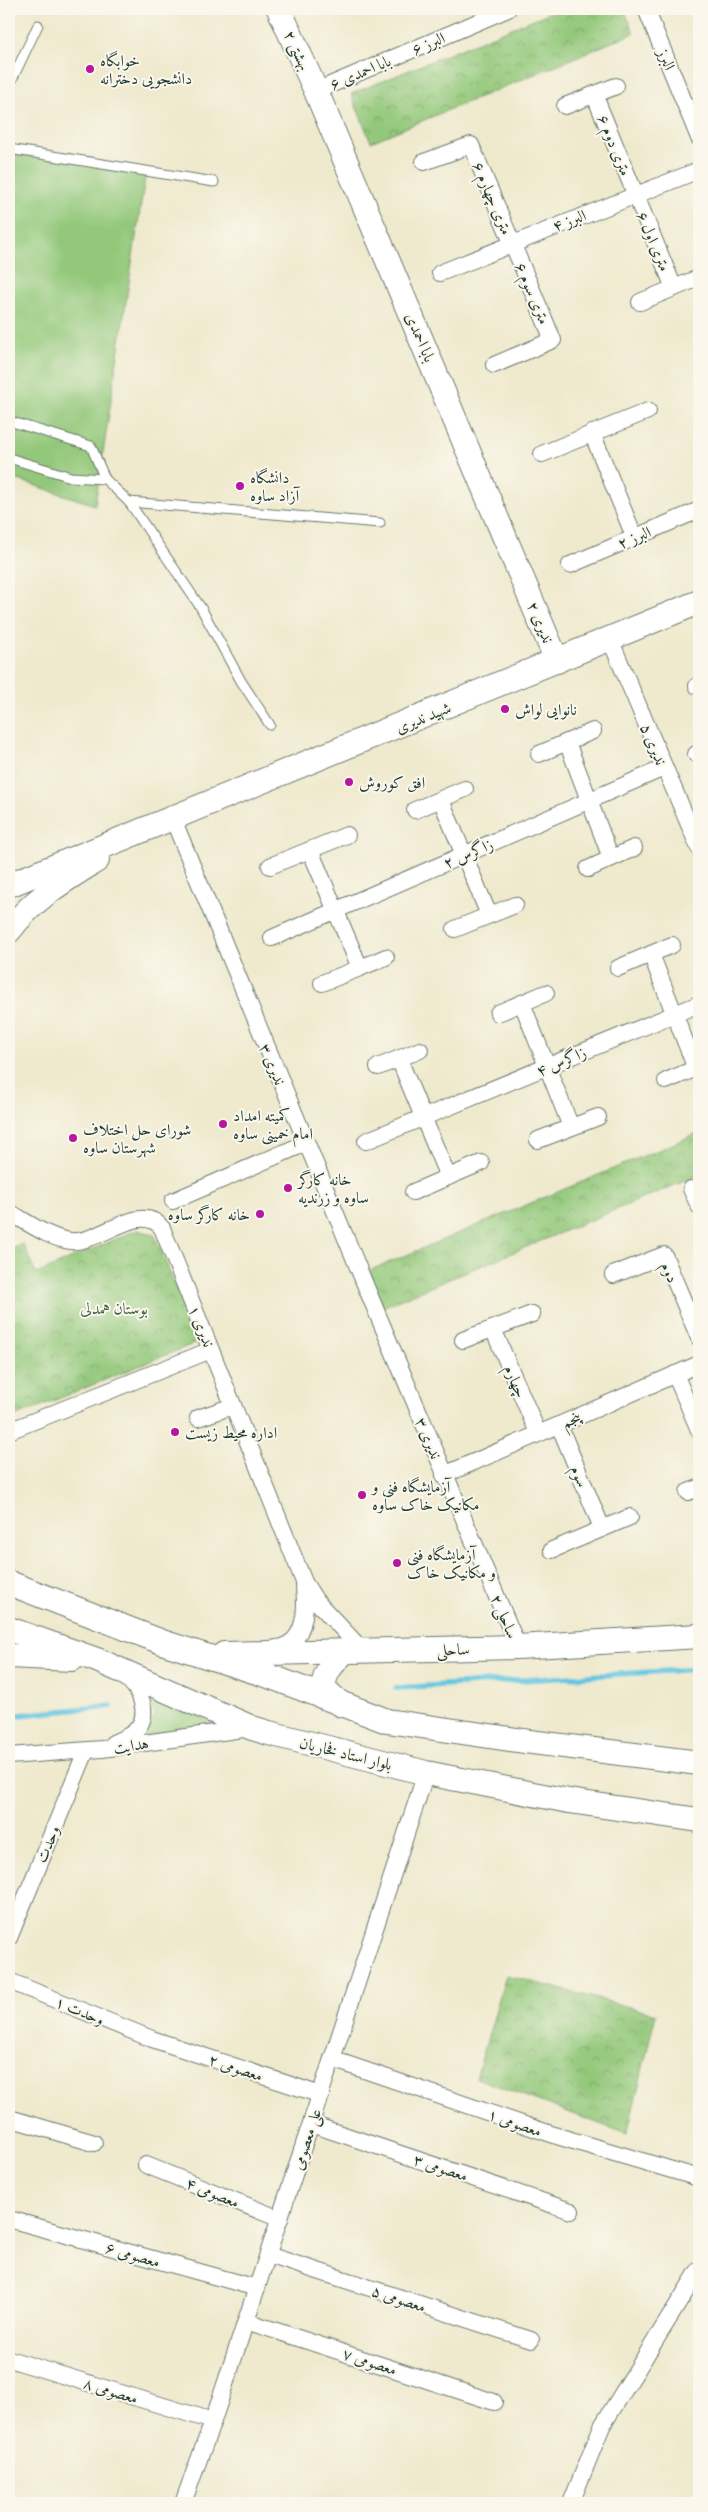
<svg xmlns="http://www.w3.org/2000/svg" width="708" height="2512" viewBox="0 0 708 2512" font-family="'Gentium Book Plus',Amiri,serif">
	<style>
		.green { fill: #93c87a; stroke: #598257 }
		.park { fill: url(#park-crowns); stroke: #598257 }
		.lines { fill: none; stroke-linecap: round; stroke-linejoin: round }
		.stream { stroke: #63c6e1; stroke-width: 5.5 }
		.lane-casing { stroke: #68796a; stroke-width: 11 }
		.street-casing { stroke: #68796a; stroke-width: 18 }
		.secondary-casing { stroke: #68796a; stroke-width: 26 }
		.lane { stroke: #fff; stroke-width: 9 }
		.street { stroke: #fff; stroke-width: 16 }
		.secondary { stroke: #fff; stroke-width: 24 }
		.poi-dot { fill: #b5179e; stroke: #fbf7ec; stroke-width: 2 }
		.labels { text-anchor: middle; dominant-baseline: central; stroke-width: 4; stroke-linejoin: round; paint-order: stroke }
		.street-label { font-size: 16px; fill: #1f3d34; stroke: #fbf7ec }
		.poi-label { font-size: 16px; fill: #1f3d34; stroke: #fbf7ec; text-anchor: start }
		.park-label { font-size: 16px; fill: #3c6046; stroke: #fbf7ec }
	</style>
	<defs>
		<pattern id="park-crowns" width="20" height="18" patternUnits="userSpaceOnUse" patternTransform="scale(1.25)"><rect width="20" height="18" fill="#93c87a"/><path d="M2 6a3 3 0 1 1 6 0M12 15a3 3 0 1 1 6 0" fill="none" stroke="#77a465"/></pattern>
	</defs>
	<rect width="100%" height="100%" fill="#fbf7ec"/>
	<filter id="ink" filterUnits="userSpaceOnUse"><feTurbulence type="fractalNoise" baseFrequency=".02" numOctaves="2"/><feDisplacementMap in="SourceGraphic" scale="10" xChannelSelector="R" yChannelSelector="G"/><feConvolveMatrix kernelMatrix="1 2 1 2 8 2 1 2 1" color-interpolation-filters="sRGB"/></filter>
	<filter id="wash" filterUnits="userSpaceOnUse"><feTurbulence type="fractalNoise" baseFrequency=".0096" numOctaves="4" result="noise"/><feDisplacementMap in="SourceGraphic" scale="20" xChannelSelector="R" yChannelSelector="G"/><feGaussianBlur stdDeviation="1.12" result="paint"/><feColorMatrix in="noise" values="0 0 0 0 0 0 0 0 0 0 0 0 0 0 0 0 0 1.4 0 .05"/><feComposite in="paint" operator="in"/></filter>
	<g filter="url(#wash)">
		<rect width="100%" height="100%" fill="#efe9cd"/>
		<g class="green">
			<polygon points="9,153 146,171 95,505 9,477"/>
			<polygon points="147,1693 217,1725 141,1738 155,1717"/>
		</g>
		<g class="park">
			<polygon points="558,9 624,9 634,33 371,142 351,94"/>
			<polygon points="699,1133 699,1175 375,1310 361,1274"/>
			<polygon points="137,1230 150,1233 155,1236 198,1342 9,1419 9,1250 23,1244 36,1274"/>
			<polygon points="506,1975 656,2014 627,2134 476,2078"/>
		</g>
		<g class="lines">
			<g class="stream">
				<polyline points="396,1688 699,1669"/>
				<polyline points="9,1716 111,1706"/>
			</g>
		</g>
	</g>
	<g filter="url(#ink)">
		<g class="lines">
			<defs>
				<g id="lane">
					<polyline points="9,86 38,25"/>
					<polyline points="9,149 214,182"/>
					<polyline points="9,421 91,446 105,479 129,502 201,608 241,681 270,725"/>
					<polyline points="9,458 71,477 105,479"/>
					<polyline points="129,502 380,523"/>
				</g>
				<g id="street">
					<polyline points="646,9 699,138"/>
					<polyline points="316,91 508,9"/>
					<polyline points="594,94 674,288"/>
					<polyline points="565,106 616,86"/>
					<polyline points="424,162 471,145 553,340 494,365"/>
					<polyline points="440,273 699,170"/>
					<polyline points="640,302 696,279"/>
					<polyline points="592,433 634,536"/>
					<polyline points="542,454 648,411"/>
					<polyline points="570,565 699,510"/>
					<polyline points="610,639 699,848"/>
					<polyline points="697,686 699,686"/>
					<polyline points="567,742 611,858"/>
					<polyline points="539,754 593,731"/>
					<polyline points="696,754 699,753"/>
					<polyline points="441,800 489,915"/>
					<polyline points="415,810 465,789"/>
					<polyline points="173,819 369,1294 518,1647"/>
					<polyline points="310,850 360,968 322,983"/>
					<polyline points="270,866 347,835"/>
					<polyline points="588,869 634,848"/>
					<polyline points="455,929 515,905"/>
					<polyline points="272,938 664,768"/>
					<polyline points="651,954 696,1069"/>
					<polyline points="360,968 386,957"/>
					<polyline points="618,968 672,945"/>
					<polyline points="522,1003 571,1127"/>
					<polyline points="498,1013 546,993"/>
					<polyline points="399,1059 448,1177"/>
					<polyline points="378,1067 420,1050"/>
					<polyline points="666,1081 699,1067"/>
					<polyline points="538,1140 598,1117"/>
					<polyline points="366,1141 699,1004"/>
					<polyline points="691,1189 699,1206"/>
					<polyline points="413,1192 481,1163"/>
					<polyline points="173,1201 306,1143"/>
					<path d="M9,1212C27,1222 50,1239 71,1241C99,1244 141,1200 162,1228L304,1582L316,1601L363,1651"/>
					<polyline points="613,1275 664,1255 699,1338"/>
					<polyline points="493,1329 538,1433"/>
					<polyline points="463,1340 532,1314"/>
					<polyline points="675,1374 699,1430"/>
					<polyline points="198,1418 233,1406"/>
					<polyline points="559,1425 602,1528"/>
					<polyline points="9,1431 211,1350"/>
					<polyline points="444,1475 699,1364"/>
					<polyline points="688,1492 699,1488"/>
					<polyline points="552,1550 630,1517"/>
					<path d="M272,1649C276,1648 283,1648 287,1645C307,1634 306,1605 304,1587"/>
					<path d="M113,1743C120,1740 128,1737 134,1732C153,1716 140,1687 123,1676"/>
					<polyline points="9,1756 102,1749 250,1728"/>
					<polyline points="9,1938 86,1751"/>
					<polyline points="9,1981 152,2039 321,2095"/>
					<polyline points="332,2059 557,2136 699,2178"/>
					<polyline points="9,2118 94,2143"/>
					<polyline points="311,2124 571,2211"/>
					<polyline points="146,2165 280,2219"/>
					<polyline points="9,2219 257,2288"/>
					<polyline points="268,2255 531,2340"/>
					<polyline points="246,2321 494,2402"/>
					<polyline points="9,2359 213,2421"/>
					<polyline points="183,2503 213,2421 426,1773"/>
					<polyline points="571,2503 602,2426 699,2270"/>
				</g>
				<g id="secondary">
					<polyline points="279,9 316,91 557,661"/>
					<polyline points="9,885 699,602"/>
					<path d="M9,931C34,898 62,882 97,860"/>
					<polyline points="9,1583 162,1642 269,1676 387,1721 531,1742 699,1763"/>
					<polyline points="9,1629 97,1660 252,1728 269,1733 426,1773 569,1801 699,1820"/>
					<polyline points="224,1654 518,1647 699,1636"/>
					<polyline points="9,1656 72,1659"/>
					<path d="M342,1705L324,1689C323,1672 333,1664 344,1652"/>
				</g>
			</defs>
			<use href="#lane" class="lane-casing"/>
			<use href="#street" class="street-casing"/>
			<use href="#secondary" class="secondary-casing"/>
			<use href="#lane" class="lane"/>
			<use href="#street" class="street"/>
			<use href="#secondary" class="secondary"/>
		</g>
	</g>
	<g class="poi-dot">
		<circle cx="90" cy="69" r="5"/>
		<circle cx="240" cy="486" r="5"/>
		<circle cx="505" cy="709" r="5"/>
		<circle cx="349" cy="782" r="5"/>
		<circle cx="223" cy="1124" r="5"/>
		<circle cx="73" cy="1138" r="5"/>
		<circle cx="288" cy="1188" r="5"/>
		<circle cx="260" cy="1214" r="5"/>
		<circle cx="175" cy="1432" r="5"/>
		<circle cx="362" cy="1495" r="5"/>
		<circle cx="397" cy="1563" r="5"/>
	</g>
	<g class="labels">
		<g class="street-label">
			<text transform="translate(428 43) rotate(-23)">البرز ۶</text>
			<text transform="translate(298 50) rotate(65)">بهشتی ۲</text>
			<text transform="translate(667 59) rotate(67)">البرز</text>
			<text transform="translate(360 72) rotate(-23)">بابا احمدی ۶</text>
			<text transform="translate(615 145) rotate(68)">۶ متری دوم</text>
			<text transform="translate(493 198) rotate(67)">۶ متری چهارم</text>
			<text transform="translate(569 220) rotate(-21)">البرز ۴</text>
			<text transform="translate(654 241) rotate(67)">۶ متری اول</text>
			<text transform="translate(533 293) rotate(67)">۶ متری سوم</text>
			<text transform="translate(421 337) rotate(67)">بابا احمدی</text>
			<text transform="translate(634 537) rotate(-23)">البرز ۲</text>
			<text transform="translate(541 622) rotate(67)">ندیری ۲</text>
			<text transform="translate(423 717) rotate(-22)">شهید ندیری</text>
			<text transform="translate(654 744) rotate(67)">ندیری ۵</text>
			<text transform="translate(468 853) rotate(-23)">زاگرس ۲</text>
			<text transform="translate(561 1061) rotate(-23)">زاگرس ۴</text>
			<text transform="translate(273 1064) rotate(67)">ندیری ۳</text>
			<text transform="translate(670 1272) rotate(65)">دوم</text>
			<text transform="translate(202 1326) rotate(68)">ندیری ۱</text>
			<text transform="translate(516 1381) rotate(67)">چهارم</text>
			<text transform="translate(571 1419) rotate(-23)">پنجم</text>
			<text transform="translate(429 1438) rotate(67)">ندیری ۳</text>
			<text transform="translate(580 1476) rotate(67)">سوم</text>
			<text transform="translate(505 1616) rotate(67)">ساحلی ۲</text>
			<text transform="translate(453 1649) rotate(-2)">ساحلی</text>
			<text transform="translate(131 1745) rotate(-9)">هدایت</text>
			<text transform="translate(346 1753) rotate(14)">بلوار استاد فخاریان</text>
			<text transform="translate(47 1844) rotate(-68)">وحدت</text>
			<text transform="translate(80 2010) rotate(22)">وحدت ۱</text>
			<text transform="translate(236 2067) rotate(18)">معصومی ۲</text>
			<text transform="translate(515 2122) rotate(19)">معصومی ۱</text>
			<text transform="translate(306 2139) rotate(-72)">علی معصومی</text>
			<text transform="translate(441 2167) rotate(18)">معصومی ۳</text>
			<text transform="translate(213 2192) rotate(22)">معصومی ۴</text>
			<text transform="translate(133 2254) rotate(16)">معصومی ۶</text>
			<text transform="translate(399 2298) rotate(18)">معصومی ۵</text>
			<text transform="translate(370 2361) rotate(18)">معصومی ۷</text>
			<text transform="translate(111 2390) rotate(17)">معصومی ۸</text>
		</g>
		<g class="poi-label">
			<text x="100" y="60">خوابگاه<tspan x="100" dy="18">دانشجویی دخترانه</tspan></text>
			<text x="250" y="477">دانشگاه<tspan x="250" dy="18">آزاد ساوه</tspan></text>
			<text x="515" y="709">نانوایی لواش</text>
			<text x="359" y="782">افق کوروش</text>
			<text x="233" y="1115">کمیته امداد<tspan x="233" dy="18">امام خمینی ساوه</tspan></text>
			<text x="83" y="1129">شورای حل اختلاف<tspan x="83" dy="18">شهرستان ساوه</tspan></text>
			<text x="298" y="1179">خانه کارگر<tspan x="298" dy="18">ساوه و زرندیه</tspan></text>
			<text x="250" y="1214" text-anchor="end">خانه کارگر ساوه</text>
			<text x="185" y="1432">اداره محیط زیست</text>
			<text x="372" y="1486">آزمایشگاه فنی و<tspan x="372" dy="18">مکانیک خاک ساوه</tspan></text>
			<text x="407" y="1554">آزمایشگاه فنی<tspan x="407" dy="18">و مکانیک خاک</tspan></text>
		</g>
		<g class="park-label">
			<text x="114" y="1308">بوستان همدلی</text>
		</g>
	</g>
	<rect width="708" height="2512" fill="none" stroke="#fbf7ec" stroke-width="30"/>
</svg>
